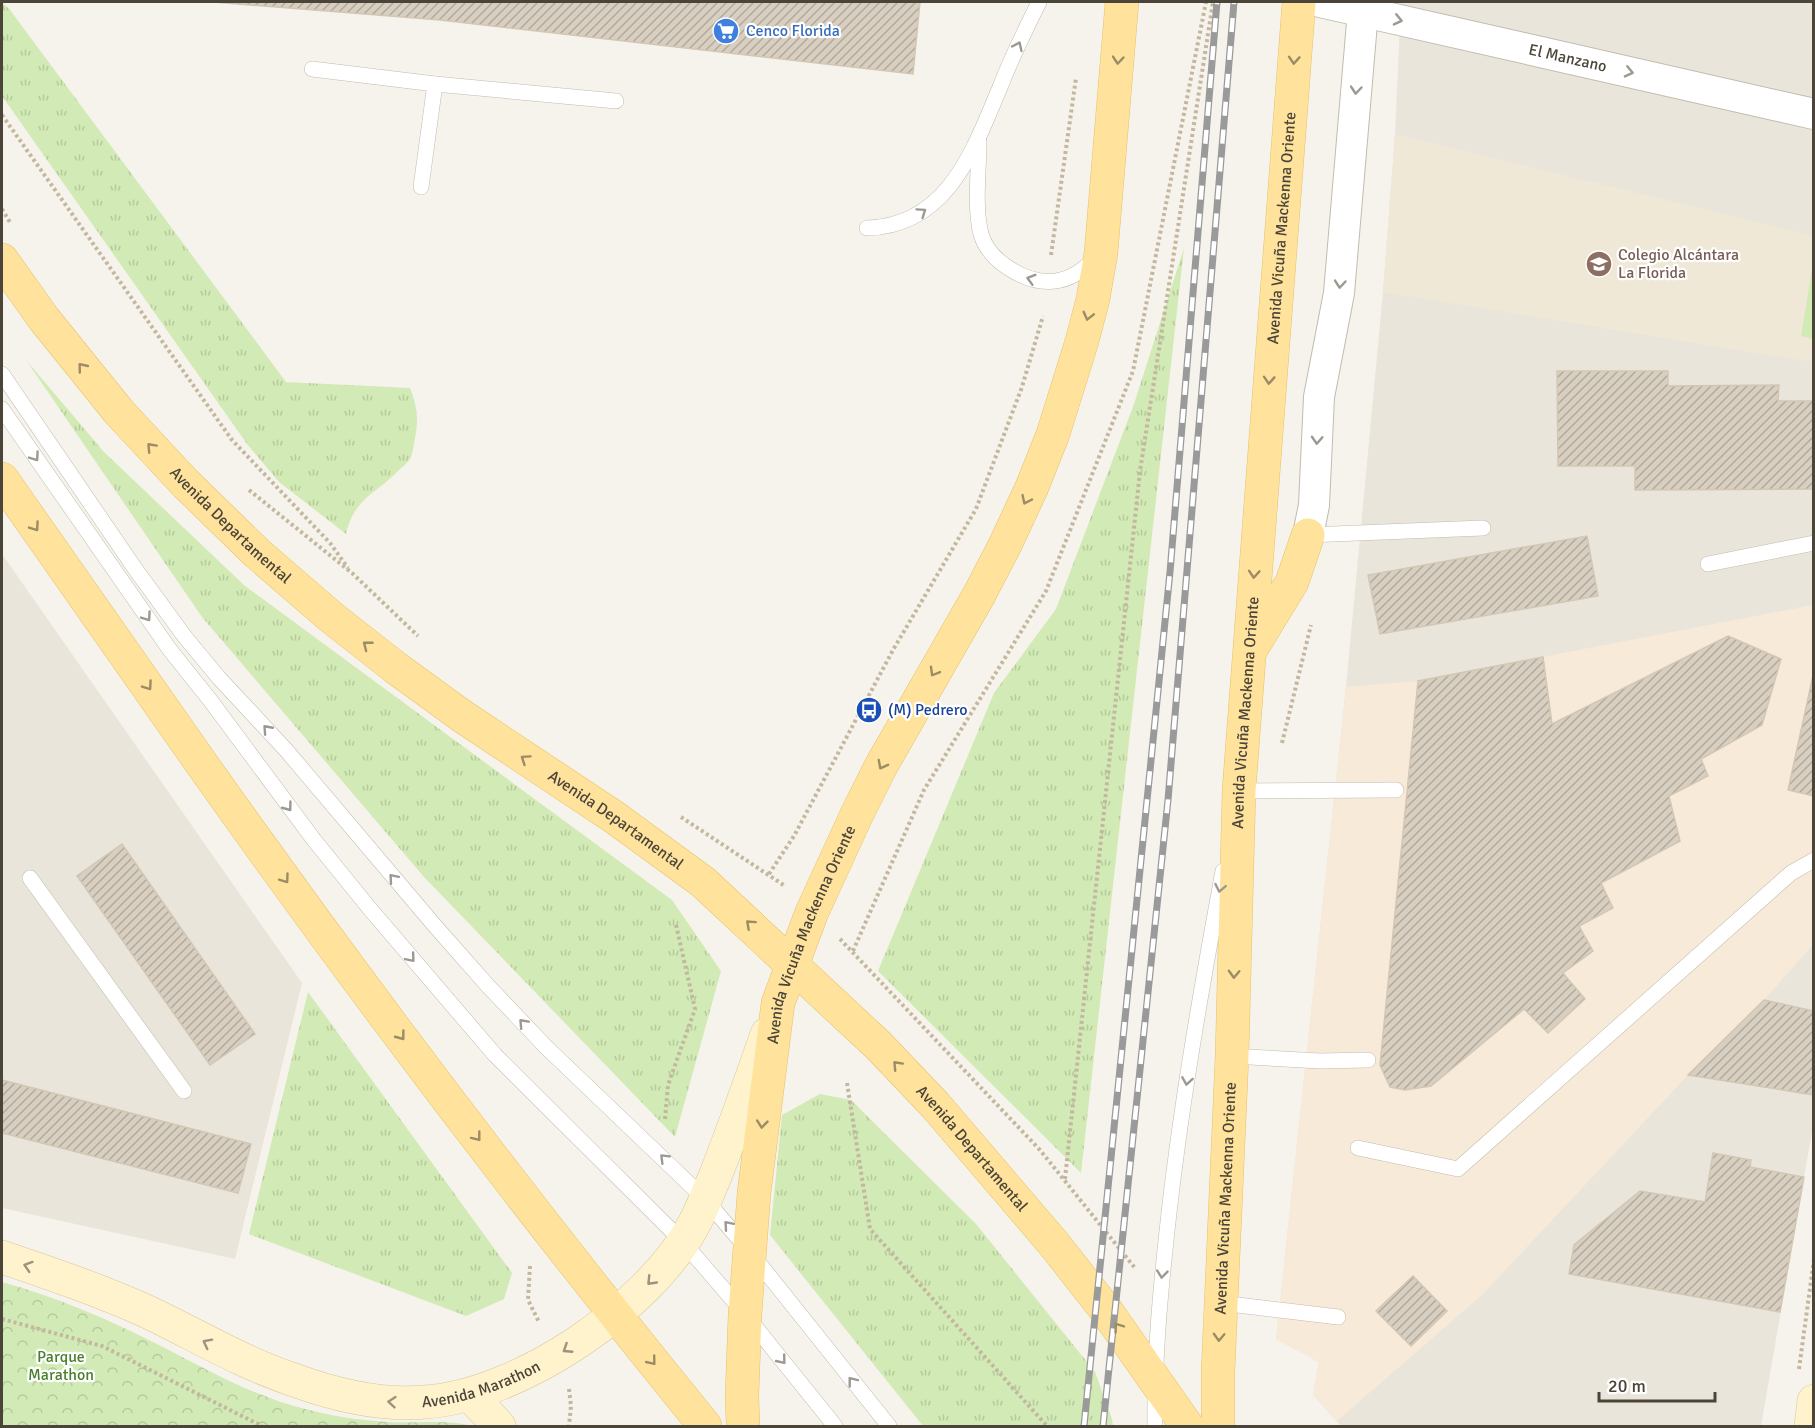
<svg xmlns="http://www.w3.org/2000/svg" width="1815" height="1428" viewBox="0 0 1815 1428" font-family="Signika,sans-serif">
	<style>
		.residential { fill: #eae5da }
		.commercial { fill: #f7ead8 }
		.education { fill: #efe8d6 }
		.grass { fill: url(#grass-tufts) }
		.forest { fill: url(#forest-crowns) }
		.pitch { fill: #d2eab5 }
		.building { fill: url(#building-hatch); stroke: #d3c7b4; stroke-width: 1.5 }
		.lines { fill: none; stroke-linecap: round; stroke-linejoin: round }
		.lane-casing { stroke: #c2bbae; stroke-width: 16 }
		.street-casing { stroke: #c2bbae; stroke-width: 32 }
		.secondary-casing { stroke: #d6c79b; stroke-width: 34 }
		.primary-casing { stroke: #e6c16a; stroke-width: 34 }
		.path { stroke: #c4b79f; stroke-width: 4; stroke-dasharray: 3 3; stroke-linecap: butt }
		.lane { stroke: #fff; stroke-width: 15 }
		.street { stroke: #fff; stroke-width: 30 }
		.secondary { stroke: #fff3cd; stroke-width: 33 }
		.primary { stroke: #ffe39c; stroke-width: 33 }
		.rail-casing { stroke: #9a9a9a; stroke-width: 7 }
		.rail { stroke: #fff; stroke-width: 4.5; stroke-dasharray: 14; stroke-linecap: butt }
		.oneway { stroke: #9c9892 }
		.oneway2 { stroke: #9c8c66 }
		.oneway3 { stroke: #9c937c }
		.labels { text-anchor: middle; dominant-baseline: central; stroke-width: 4.5; stroke-linejoin: round; paint-order: stroke }
		.shop-label { font-size: 16px; fill: #366cbe; stroke: #fff; text-anchor: start }
		.street-label { font-size: 16px; fill: #4b4439; stroke: #fff }
		.education-label { font-size: 16px; fill: #785e54; stroke: #fff; text-anchor: start }
		.transit-label { font-size: 16px; fill: #164399; stroke: #fff; text-anchor: start }
		.park-label { font-size: 16px; fill: #4a7f2a; stroke: #fff }
	</style>
	<defs>
		<pattern id="grass-tufts" width="24" height="20" patternUnits="userSpaceOnUse" patternTransform="scale(1.5)"><rect width="24" height="20" fill="#d2eab5"/><path d="M3 7l-1-3M5 7V3M7 7l1-3M15 17l-1-3M17 17v-4M19 17l1-3" fill="none" stroke="#b6ca9c"/></pattern>
		<pattern id="forest-crowns" width="20" height="18" patternUnits="userSpaceOnUse" patternTransform="scale(1.5)"><rect width="20" height="18" fill="#d2eab5"/><path d="M2 6a3 3 0 1 1 6 0M12 15a3 3 0 1 1 6 0" fill="none" stroke="#b6ca9c"/></pattern>
		<pattern id="building-hatch" width="6" height="6" patternUnits="userSpaceOnUse" patternTransform="scale(1.5)"><rect width="6" height="6" fill="#d8cfc1"/><path d="M-1 1l2-2M0 6l6-6M5 7l2-2" fill="none" stroke="#b1aa9e"/></pattern>
	</defs>
	<rect width="100%" height="100%" fill="#f6f3ec"/>
	<g class="residential">
		<polygon points="1401,2 1813,2 1814,1120 1761,1426 1341,1426 1313,1395 1319,1362 1276,1339 1346,687 1383,292 1395,134"/>
		<polygon points="2,554 302,983 235,1259 2,1208"/>
	</g>
	<polygon class="commercial" points="1813,605 1813,945 1764,1000 1688,1075 1482,1295 1337,1421 1313,1395 1319,1362 1276,1339 1346,687 1418,681"/>
	<polygon class="education" points="1395,134 1813,236 1813,362 1383,292"/>
	<g class="grass">
		<path d="M2,2L10,10L286,382L410,388C417,406 419,419 415,438C414,444 413,451 411,457C409,462 402,467 398,471C376,494 354,498 346,534L279,482L247,444L2,96Z"/>
		<polygon points="1184,248 1081,1173 878,971 994,693 1056,609 1134,404"/>
		<polygon points="26,360 104,452 245,586 672,900 721,971 675,1137 424,877 202,617"/>
		<polygon points="308,992 512,1273 504,1299 466,1316 249,1234"/>
		<polygon points="820,1094 851,1100 976,1224 1095,1372 1112,1419 1113,1426 923,1426 770,1235 782,1115"/>
	</g>
	<path class="forest" d="M2,1282C57,1297 110,1320 161,1346C200,1366 239,1388 281,1402C316,1413 351,1420 388,1422C417,1424 445,1419 473,1426H2Z"/>
	<polygon class="pitch" points="1813,263 1814,339 1813,339 1801,336"/>
	<g class="building">
		<polygon points="213,2 920,2 913,74 440,20"/>
		<polygon points="1557,371 1668,371 1668,386 1779,385 1778,401 1814,401 1814,489 1635,490 1635,466 1558,466"/>
		<polygon points="1587,536 1598,596 1380,634 1368,575"/>
		<polygon points="1728,636 1781,659 1762,725 1701,759 1708,776 1669,796 1680,841 1601,883 1613,908 1579,926 1593,951 1563,973 1585,999 1548,1033 1524,1009 1431,1086 1405,1090 1390,1087 1380,1065 1418,681 1543,657 1552,724"/>
		<polygon points="1814,671 1814,796 1788,790"/>
		<polygon points="122,844 255,1034 210,1065 77,876"/>
		<polygon points="1764,1000 1814,1011 1814,1095 1688,1075"/>
		<polygon points="2,1080 251,1144 238,1193 2,1133"/>
		<polygon points="1713,1153 1751,1160 1750,1167 1804,1177 1780,1312 1569,1274 1574,1245 1640,1191 1705,1202"/>
		<polygon points="1413,1276 1447,1311 1411,1346 1376,1311"/>
	</g>
	<g class="lines">
		<defs>
			<g id="lane">
				<polyline points="312,69 435,84 421,187"/>
				<polyline points="435,84 616,101"/>
				<path d="M979,141C979,169 974,207 981,234C985,248 995,259 1007,267C1038,288 1068,287 1094,259"/>
				<path d="M867,228C949,226 974,148 1001,85C1012,56 1026,29 1039,2"/>
				<polyline points="2,374 136,570 185,637 219,678 286,750 435,926 488,986 547,1048 705,1199 750,1252 889,1426"/>
				<polyline points="2,409 170,650 210,700 314,840 370,909 495,1055 683,1242 745,1314 835,1426"/>
				<polyline points="1308,535 1483,528"/>
				<polyline points="1708,564 1814,543"/>
				<polyline points="1238,791 1396,790"/>
				<polyline points="30,878 184,1091"/>
				<polyline points="1232,1056 1320,1061 1368,1060"/>
				<polyline points="1358,1148 1458,1169 1791,873 1814,860"/>
				<polyline points="1221,1303 1338,1317"/>
				<path d="M1155,1426C1154,1361 1160,1296 1167,1231C1180,1110 1201,990 1223,871"/>
			</g>
			<g id="street">
				<path id="s1" d="M1320,2L1814,114"/>
				<polyline points="1308,535 1314,505 1319,397 1339,293 1363,11"/>
			</g>
			<g id="secondary">
				<path id="s2" d="M2,1257C52,1274 102,1291 150,1313C198,1336 243,1363 294,1380C335,1395 381,1406 425,1402C519,1396 650,1307 694,1224C702,1210 707,1194 714,1179C733,1131 750,1083 767,1034"/>
				<polyline points="470,1395 499,1426"/>
				<polyline points="1811,1426 1814,1401"/>
			</g>
			<g id="primary">
				<path id="s3" d="M2,260L44,319L119,412L186,484L257,553L331,617L396,668L462,716L614,817L703,882L879,1046L936,1106L1054,1244L1105,1309L1187,1426"/>
				<path d="M2,479C68,573 133,667 199,760C360,988 529,1210 705,1426"/>
				<polyline points="1250,651 1292,582 1308,535"/>
				<path id="s4" d="M743,1426L742,1395L745,1314L754,1193L778,1003L812,912L857,814L881,766L979,595L1005,545L1032,487L1053,434L1082,341L1093,299L1101,253L1122,2"/>
				<path id="s5" d="M1218,1426V1372L1232,1056L1239,790L1299,2"/>
			</g>
		</defs>
		<use href="#lane" class="lane-casing"/>
		<use href="#street" class="street-casing"/>
		<use href="#secondary" class="secondary-casing"/>
		<use href="#primary" class="primary-casing"/>
		<g class="path">
			<polyline points="2,115 232,440 330,543 348,568"/>
			<polyline points="2,209 11,224"/>
			<polyline points="1051,255 1076,78"/>
			<polyline points="249,490 352,573 418,636"/>
			<polyline points="1282,743 1311,625"/>
			<polyline points="681,817 785,886"/>
			<polyline points="769,874 794,836 893,650 976,509 1022,387 1043,316"/>
			<polyline points="840,939 1040,1150 1135,1268"/>
			<polyline points="853,951 924,790 1046,591 1133,371 1206,2"/>
			<polyline points="847,1083 870,1229 1047,1426"/>
			<polyline points="665,1119 668,1085 695,1009 676,925"/>
			<polyline points="1065,1179 1140,471 1213,2"/>
			<polyline points="530,1266 528,1300 539,1322"/>
			<polyline points="2,1319 102,1346 262,1426"/>
			<polyline points="1799,1369 1814,1259"/>
			<polyline points="569,1389 571,1406 569,1426"/>
		</g>
		<use href="#lane" class="lane"/>
		<use href="#street" class="street"/>
		<use href="#secondary" class="secondary"/>
		<use href="#primary" class="primary"/>
		<defs>
			<g id="rail">
				<polyline points="1084,1426 1170,572 1217,2"/>
				<polyline points="1103,1426 1168,800 1234,2"/>
			</g>
		</defs>
		<use href="#rail" class="rail-casing"/>
		<use href="#rail" class="rail"/>
	</g>
	<defs><path id="oneway-chevron" d="M-2-3.5L2.5 0L-2 3.5" fill="none" stroke-width="1.6" stroke-linecap="round" stroke-linejoin="round" transform="scale(1.5)"/></defs>
	<g class="oneway">
		<use href="#oneway-chevron" transform="translate(1398 20) rotate(13)"/>
		<use href="#oneway-chevron" transform="translate(1018 46) rotate(-65)"/>
		<use href="#oneway-chevron" transform="translate(1629 72) rotate(13)"/>
		<use href="#oneway-chevron" transform="translate(1356 90) rotate(95)"/>
		<use href="#oneway-chevron" transform="translate(922 212) rotate(-35)"/>
		<use href="#oneway-chevron" transform="translate(1031 279) rotate(-164)"/>
		<use href="#oneway-chevron" transform="translate(1340 284) rotate(95)"/>
		<use href="#oneway-chevron" transform="translate(1317 440) rotate(93)"/>
		<use href="#oneway-chevron" transform="translate(35 457) rotate(55)"/>
		<use href="#oneway-chevron" transform="translate(147 617) rotate(55)"/>
		<use href="#oneway-chevron" transform="translate(267 729) rotate(-132)"/>
		<use href="#oneway-chevron" transform="translate(288 807) rotate(53)"/>
		<use href="#oneway-chevron" transform="translate(393 878) rotate(-131)"/>
		<use href="#oneway-chevron" transform="translate(1220 888) rotate(101)"/>
		<use href="#oneway-chevron" transform="translate(411 958) rotate(50)"/>
		<use href="#oneway-chevron" transform="translate(523 1023) rotate(-133)"/>
		<use href="#oneway-chevron" transform="translate(1187 1081) rotate(99)"/>
		<use href="#oneway-chevron" transform="translate(664 1158) rotate(-135)"/>
		<use href="#oneway-chevron" transform="translate(728 1225) rotate(-131)"/>
		<use href="#oneway-chevron" transform="translate(1162 1274) rotate(96)"/>
		<use href="#oneway-chevron" transform="translate(782 1360) rotate(51)"/>
		<use href="#oneway-chevron" transform="translate(852 1381) rotate(-128)"/>
	</g>
	<g class="oneway2">
		<use href="#oneway-chevron" transform="translate(1118 60) rotate(95)"/>
		<use href="#oneway-chevron" transform="translate(1294 60) rotate(94)"/>
		<use href="#oneway-chevron" transform="translate(1088 316) rotate(104)"/>
		<use href="#oneway-chevron" transform="translate(82 367) rotate(-129)"/>
		<use href="#oneway-chevron" transform="translate(1269 380) rotate(94)"/>
		<use href="#oneway-chevron" transform="translate(151 447) rotate(-133)"/>
		<use href="#oneway-chevron" transform="translate(1026 500) rotate(115)"/>
		<use href="#oneway-chevron" transform="translate(35 527) rotate(55)"/>
		<use href="#oneway-chevron" transform="translate(1254 574) rotate(94)"/>
		<use href="#oneway-chevron" transform="translate(367 645) rotate(-142)"/>
		<use href="#oneway-chevron" transform="translate(934 672) rotate(120)"/>
		<use href="#oneway-chevron" transform="translate(148 686) rotate(55)"/>
		<use href="#oneway-chevron" transform="translate(525 759) rotate(-146)"/>
		<use href="#oneway-chevron" transform="translate(882 765) rotate(118)"/>
		<use href="#oneway-chevron" transform="translate(285 879) rotate(54)"/>
		<use href="#oneway-chevron" transform="translate(750 924) rotate(-138)"/>
		<use href="#oneway-chevron" transform="translate(1234 974) rotate(92)"/>
		<use href="#oneway-chevron" transform="translate(401 1036) rotate(53)"/>
		<use href="#oneway-chevron" transform="translate(897 1065) rotate(-133)"/>
		<use href="#oneway-chevron" transform="translate(762 1124) rotate(96)"/>
		<use href="#oneway-chevron" transform="translate(477 1137) rotate(52)"/>
		<use href="#oneway-chevron" transform="translate(1118 1327) rotate(-126)"/>
		<use href="#oneway-chevron" transform="translate(1219 1337) rotate(92)"/>
		<use href="#oneway-chevron" transform="translate(652 1361) rotate(51)"/>
	</g>
	<g class="oneway3">
		<use href="#oneway-chevron" transform="translate(28 1266) rotate(-162)"/>
		<use href="#oneway-chevron" transform="translate(651 1281) rotate(134)"/>
		<use href="#oneway-chevron" transform="translate(207 1343) rotate(-153)"/>
		<use href="#oneway-chevron" transform="translate(567 1349) rotate(147)"/>
		<use href="#oneway-chevron" transform="translate(392 1402) rotate(-175)"/>
	</g>
	<defs>
		<symbol id="supermarket-disc" viewBox="-11 -11 22 22"><circle r="9.5" fill="#3f7fe0" stroke="#fff"/><path d="M-6-5.5h2.5l.6 2H6L4.5 2H-2.5L-4.4-4H-6ZM-1.5 3.2a1.3 1.3 0 1 0 .1 0ZM3 3.2a1.3 1.3 0 1 0 .1 0Z" fill="#fff"/></symbol>
		<symbol id="school-disc" viewBox="-11 -11 22 22"><circle r="9.5" fill="#8d6e63" stroke="#fff"/><path d="M0-5L7-2L0 1L-7-2ZM-4 1L0 2.5L4 1V4Q0 6-4 4Z" fill="#fff"/></symbol>
		<symbol id="bus-disc" viewBox="-11 -11 22 22"><circle r="9.5" fill="#1a4fb4" stroke="#fff"/><path d="M-5-6H5V4H4V6H2V4H-2V6H-4V4H-5ZM-3.5-4V0h7V-4ZM-3.5 1.2v1.5H-2V1.2ZM2 1.2v1.5H3.5V1.2Z" fill="#fff"/></symbol>
	</defs>
	<g fill-rule="evenodd">
		<use href="#supermarket-disc" x="711" y="16" width="30" height="30"/>
		<use href="#school-disc" x="1584" y="249" width="30" height="30"/>
		<use href="#bus-disc" x="854" y="695" width="30" height="30"/>
	</g>
	<g class="labels">
		<g class="shop-label">
			<text x="746" y="31">Cenco Florida</text>
		</g>
		<g class="street-label">
			<text stroke="none"><textPath href="#s1" startOffset="254">El Manzano</textPath></text>
			<text stroke="none"><textPath href="#s5" startOffset="1200">Avenida Vicuña Mackenna Oriente</textPath></text>
			<text stroke="none"><textPath href="#s3" startOffset="351">Avenida Departamental</textPath></text>
			<text stroke="none"><textPath href="#s5" startOffset="714">Avenida Vicuña Mackenna Oriente</textPath></text>
			<text stroke="none"><textPath href="#s3" startOffset="837">Avenida Departamental</textPath></text>
			<text stroke="none"><textPath href="#s4" startOffset="500">Avenida Vicuña Mackenna Oriente</textPath></text>
			<text stroke="none"><textPath href="#s3" startOffset="1323">Avenida Departamental</textPath></text>
			<text stroke="none"><textPath href="#s5" startOffset="228">Avenida Vicuña Mackenna Oriente</textPath></text>
			<text stroke="none"><textPath href="#s2" startOffset="510">Avenida Marathon</textPath></text>
		</g>
		<g class="education-label">
			<text x="1618" y="255">Colegio Alcántara<tspan x="1618" dy="18">La Florida</tspan></text>
		</g>
		<g class="transit-label">
			<text x="888" y="710">(M) Pedrero</text>
		</g>
		<g class="park-label">
			<text x="61" y="1357">Parque<tspan x="61" dy="18">Marathon</tspan></text>
		</g>
	</g>
	<rect width="1815" height="1428" fill="none" stroke="#4b4439" stroke-width="6"/>
	<path d="M1599 1392v9h116v-9" fill="none" stroke="#4b4439" stroke-width="3"/>
	<text x="1608" y="1392" font-size="18" fill="#4b4439" stroke="#ffffff" stroke-width="4.5" paint-order="stroke">20 m</text>
</svg>
